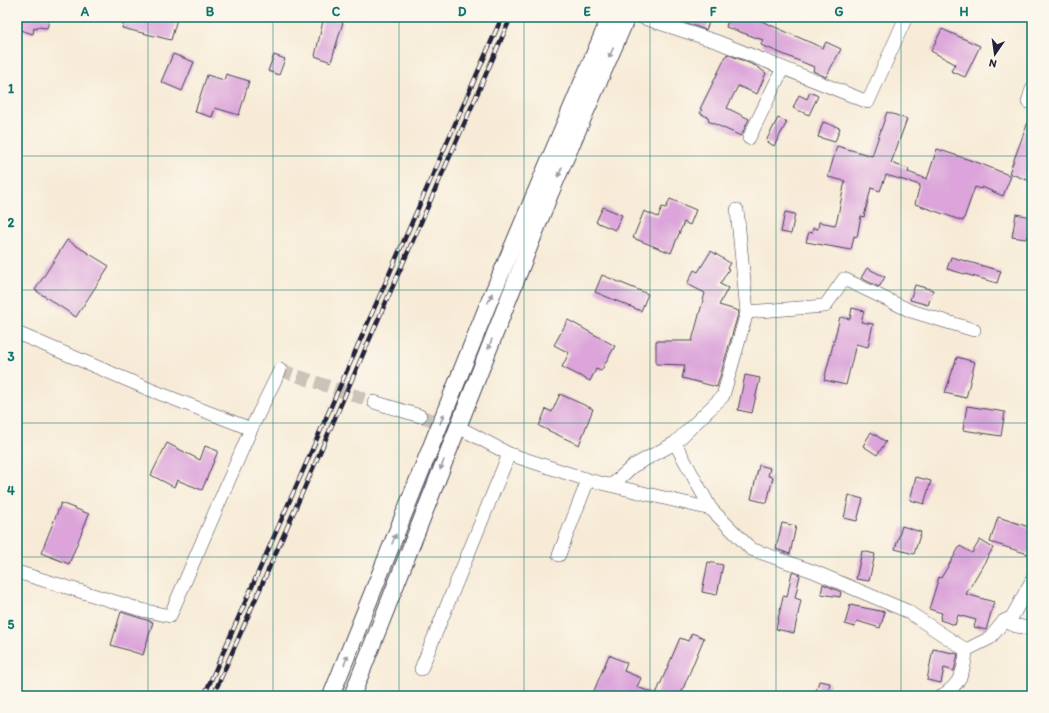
<svg xmlns="http://www.w3.org/2000/svg" width="1049" height="713" viewBox="0 0 1049 713" font-family="Itim,sans-serif">
	<style>
		.building { fill: #dca4da }
		.lines { fill: none; stroke-linecap: round; stroke-linejoin: round }
		.minor-tunnel { stroke: #ccc3b8; stroke-width: 13; stroke-dasharray: 13 6; stroke-linecap: butt }
		.minor-casing { stroke: #424052; stroke-width: 14 }
		.major-casing { stroke: #424052; stroke-width: 18 }
		.minor { stroke: #fff; stroke-width: 13 }
		.major { stroke: #fff; stroke-width: 16 }
		.rail-casing { stroke: #22223b; stroke-width: 4.5 }
		.rail { stroke: #fbf7ec; stroke-width: 3; stroke-dasharray: 9; stroke-linecap: butt }
		.oneway { fill: #9c9ca7 }
		.grid { fill: none; stroke: #0f766e; stroke-width: 1; stroke-opacity: 0.55 }
		.neatline { fill: none; stroke: #0f766e; stroke-width: 1.5 }
		.grid-label { font-size: 13px; text-anchor: middle; font-weight: bold; fill: #0f766e }
	</style>
	<rect width="100%" height="100%" fill="#fbf7ec"/>
	<filter id="ink" filterUnits="userSpaceOnUse"><feTurbulence type="fractalNoise" baseFrequency=".025" numOctaves="2"/><feDisplacementMap in="SourceGraphic" scale="8" xChannelSelector="R" yChannelSelector="G"/><feConvolveMatrix kernelMatrix="1 2 1 2 8 2 1 2 1" color-interpolation-filters="sRGB"/></filter>
	<filter id="wash" filterUnits="userSpaceOnUse"><feTurbulence type="fractalNoise" baseFrequency=".012" numOctaves="4" result="noise"/><feDisplacementMap in="SourceGraphic" scale="16" xChannelSelector="R" yChannelSelector="G"/><feGaussianBlur stdDeviation="0.9" result="paint"/><feColorMatrix in="noise" values="0 0 0 0 0 0 0 0 0 0 0 0 0 0 0 0 0 1.4 0 .05"/><feComposite in="paint" operator="in"/></filter>
	<g filter="url(#wash)">
		<rect width="100%" height="100%" fill="#f7ebd7"/>
		<g id="blocks">
			<g class="building">
				<polygon points="17,17 50,17 47,28 38,27 37,29 34,28 33,34 17,29"/>
				<polygon points="125,17 171,17 177,19 171,40 122,28"/>
				<polygon points="324,17 343,22 331,62 315,56"/>
				<polygon points="669,17 711,17 706,30"/>
				<polygon points="729,17 752,17 823,48 826,42 841,49 826,77 813,71 814,67 761,45 763,40 726,27"/>
				<polygon points="942,29 980,46 965,77 951,71 955,64 931,51"/>
				<polygon points="173,54 194,62 182,91 161,82"/>
				<polygon points="727,54 756,66 766,73 757,94 738,86 727,108 749,119 741,136 708,121 709,118 700,113 702,110 700,109"/>
				<polygon points="274,55 285,59 279,75 268,71"/>
				<polygon points="226,74 249,81 239,115 215,108 212,117 195,112 207,75 224,80"/>
				<polygon points="810,92 818,96 809,115 793,108 799,95 807,99"/>
				<polygon points="887,112 907,119 891,163 909,169 908,172 927,179 937,149 979,163 1011,176 1003,196 982,187 981,189 975,187 963,221 915,204 920,185 886,175 880,191 871,188 864,217 861,216 857,237 854,236 851,250 806,242 809,232 812,233 813,228 818,229 819,222 835,225 837,220 845,181 828,177 837,146 872,156"/>
				<polygon points="1031,114 1032,114 1032,182 1009,173"/>
				<polygon points="778,118 787,122 774,146 766,141"/>
				<polygon points="823,122 840,128 835,142 818,137"/>
				<polygon points="670,199 696,210 690,225 684,222 671,253 633,238 644,211 658,217 662,207 666,208"/>
				<polygon points="603,207 622,215 615,230 596,222"/>
				<polygon points="785,212 795,214 791,234 781,232"/>
				<polygon points="1016,214 1032,217 1032,237 1027,236 1026,239 1012,237"/>
				<polygon points="67,240 109,266 76,317 35,290"/>
				<polygon points="711,251 730,263 727,268 729,269 720,284 728,288 719,305 739,311 717,387 682,378 685,365 656,364 656,341 692,341 705,293 687,284 694,270 698,272"/>
				<polygon points="951,257 1001,271 997,283 947,269"/>
				<polygon points="867,268 885,277 879,287 861,278"/>
				<polygon points="602,275 648,294 641,311 595,292"/>
				<polygon points="915,285 933,290 928,305 910,300"/>
				<polygon points="852,308 864,311 861,322 873,324 868,347 856,344 846,385 824,380 840,317 850,319"/>
				<polygon points="568,320 615,346 601,371 596,369 590,381 562,367 569,353 554,345"/>
				<polygon points="957,357 975,362 966,398 945,393"/>
				<polygon points="745,375 760,378 752,413 738,410"/>
				<polygon points="560,394 593,409 579,445 539,426 546,409 552,412"/>
				<polygon points="967,406 1005,412 1001,436 963,430"/>
				<polygon points="871,432 886,442 877,455 863,446"/>
				<polygon points="167,443 200,460 205,446 218,451 202,490 177,480 174,487 151,475"/>
				<polygon points="759,465 770,468 768,476 773,477 767,503 751,499"/>
				<polygon points="916,477 931,481 924,504 910,500"/>
				<polygon points="849,495 863,499 857,521 844,518"/>
				<polygon points="61,503 89,514 69,564 41,553"/>
				<polygon points="998,517 1032,528 1032,543 1028,554 990,542"/>
				<polygon points="782,523 796,526 790,554 776,549"/>
				<polygon points="902,526 921,532 914,554 895,549"/>
				<polygon points="980,540 993,548 966,594 994,602 986,630 974,627 976,620 958,615 955,625 940,620 942,613 929,609 939,577 941,578 960,546 972,553"/>
				<polygon points="862,551 875,554 869,581 856,579"/>
				<polygon points="708,562 723,565 717,595 702,592"/>
				<polygon points="792,572 800,575 795,598 801,600 794,633 776,629 783,596 787,597"/>
				<polygon points="823,584 841,592 840,597 821,594"/>
				<polygon points="850,605 885,612 880,628 857,621 855,627 845,624"/>
				<polygon points="121,612 153,622 143,655 111,645"/>
				<polygon points="692,633 704,638 680,696 600,696 593,693 609,655 627,663 624,671 641,678 637,687 656,694 680,638 688,641"/>
				<polygon points="933,649 958,654 954,671 944,668 941,683 927,680"/>
				<polygon points="819,681 830,683 827,696 815,696"/>
			</g>
		</g>
	</g>
	<g filter="url(#ink)">
		<use href="#blocks" fill-opacity="0" stroke="#424052" stroke-width="1"/>
		<g class="lines">
			<g class="minor-tunnel">
				<polyline points="280,370 374,402"/>
				<polyline points="420,416 466,431"/>
			</g>
			<defs>
				<g id="minor">
					<polyline points="641,17 718,42 868,102 906,17"/>
					<polyline points="1028,102 1032,89"/>
					<polyline points="749,138 783,68"/>
					<polyline points="747,312 825,306 844,279 911,311 974,330"/>
					<polyline points="17,333 151,390 251,429 280,370"/>
					<polyline points="374,402 420,416"/>
					<polyline points="466,431 509,454 588,480 711,509"/>
					<polyline points="675,443 711,509 751,549 815,572 907,611 966,650"/>
					<polyline points="612,485 633,466 675,443 723,396 747,312 737,210"/>
					<polyline points="559,555 588,480"/>
					<polyline points="17,572 142,610 170,616 251,429"/>
					<polyline points="1004,621 1016,626 1032,628"/>
					<polyline points="421,669 509,454"/>
					<path d="M941,696C960,686 965,670 966,650L990,638L1004,621L1012,617L1032,580"/>
				</g>
				<g id="major">
					<polyline points="331,696 489,302 610,17"/>
					<polyline points="352,696 550,194 627,17"/>
				</g>
			</defs>
			<use href="#minor" class="minor-casing"/>
			<use href="#major" class="major-casing"/>
			<use href="#minor" class="minor"/>
			<use href="#major" class="major"/>
			<defs>
				<g id="rail">
					<polyline points="204,696 502,17"/>
					<polyline points="213,696 511,17"/>
				</g>
			</defs>
			<use href="#rail" class="rail-casing"/>
			<use href="#rail" class="rail"/>
		</g>
		<defs><path id="oneway-solid" d="M-6-.8H1V-3.2L6.5 0L1 3.2V.8H-6Z"/></defs>
		<g class="oneway">
			<use href="#oneway-solid" transform="translate(611 53) rotate(114)"/>
			<use href="#oneway-solid" transform="translate(560 172) rotate(113)"/>
			<use href="#oneway-solid" transform="translate(490 298) rotate(-67)"/>
			<use href="#oneway-solid" transform="translate(490 344) rotate(112)"/>
			<use href="#oneway-solid" transform="translate(442 419) rotate(-68)"/>
			<use href="#oneway-solid" transform="translate(442 465) rotate(111)"/>
			<use href="#oneway-solid" transform="translate(394 539) rotate(-68)"/>
			<use href="#oneway-solid" transform="translate(346 660) rotate(-68)"/>
		</g>
	</g>
	<path class="grid" d="M148,17V696M273,17V696M399,17V696M524,17V696M650,17V696M776,17V696M901,17V696M17,156H1032M17,290H1032M17,423H1032M17,557H1032"/>
	<rect width="1049" height="713" fill="none" stroke="#fbf7ec" stroke-width="44"/>
	<g transform="translate(995 54) rotate(193)" stroke="#fbf7ec" stroke-width="3" paint-order="stroke">
	<path d="M0-3L7 15L0 10L-7 15Z" fill="#22223b"/>
	<text y="-6" font-size="11" font-weight="bold" text-anchor="middle" fill="#22223b">N</text>
	</g>
	<rect x="22" y="22" width="1005" height="669" class="neatline"/>
	<g class="grid-label">
		<text x="85" y="16">A</text>
		<text x="210" y="16">B</text>
		<text x="336" y="16">C</text>
		<text x="462" y="16">D</text>
		<text x="587" y="16">E</text>
		<text x="713" y="16">F</text>
		<text x="839" y="16">G</text>
		<text x="964" y="16">H</text>
		<text x="11" y="93">1</text>
		<text x="11" y="227">2</text>
		<text x="11" y="361">3</text>
		<text x="11" y="495">4</text>
		<text x="11" y="629">5</text>
	</g>
</svg>
